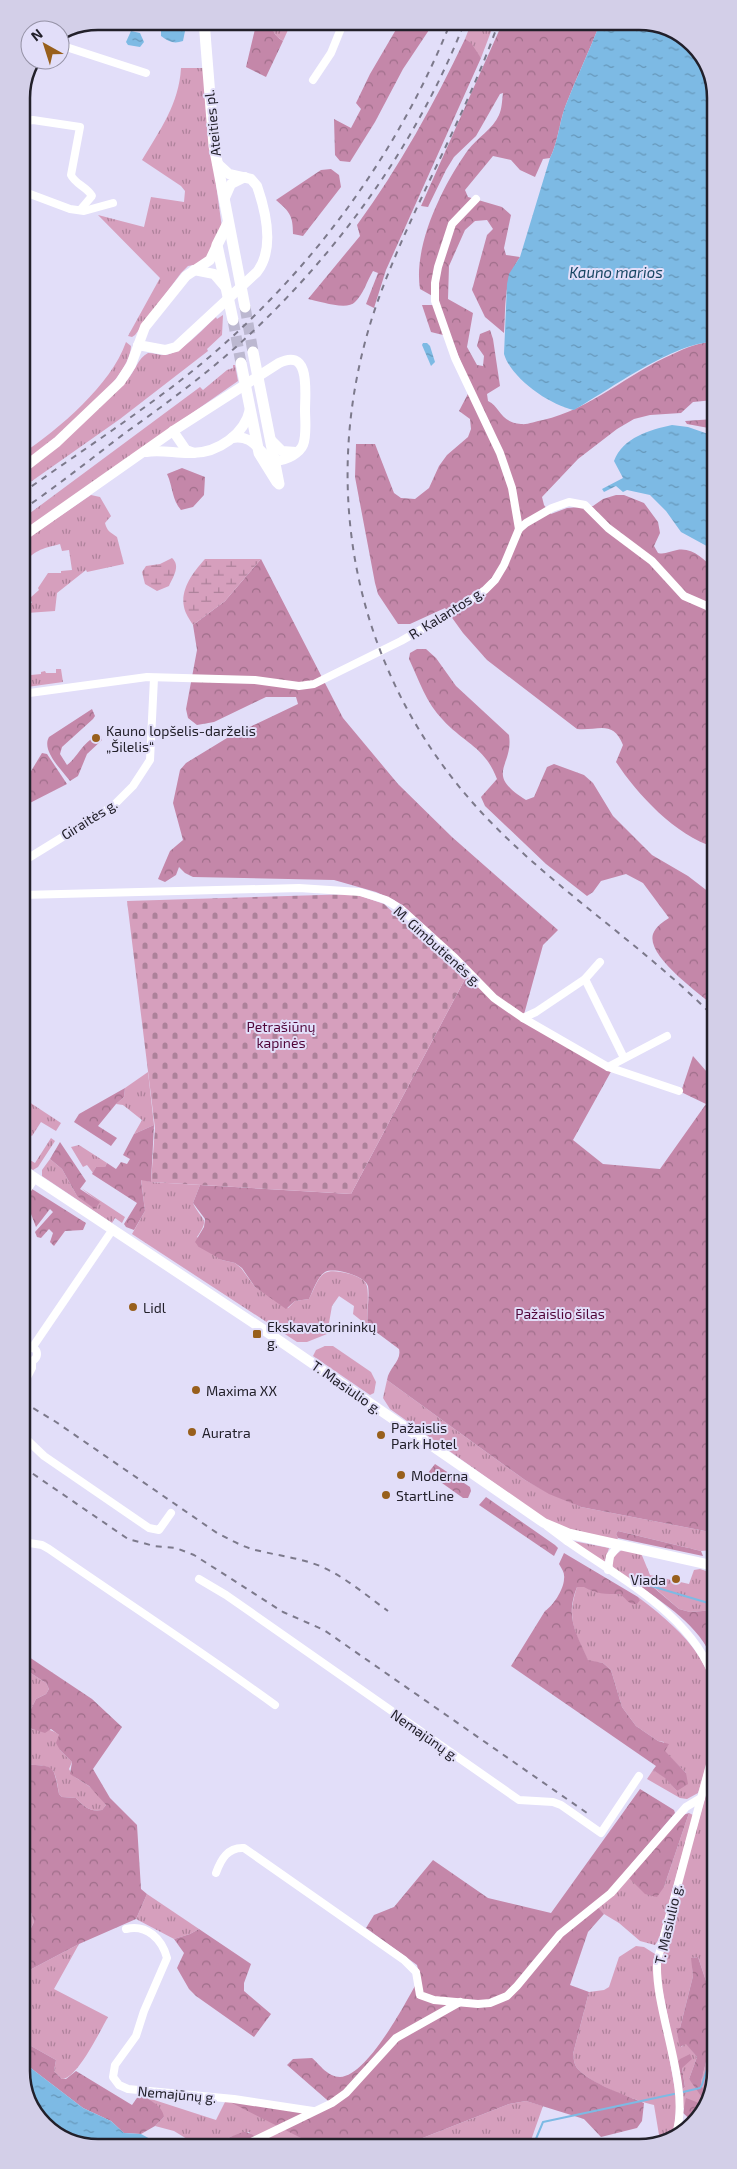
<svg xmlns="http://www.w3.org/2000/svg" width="737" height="2169" viewBox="0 0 737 2169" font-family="'Exo 2',sans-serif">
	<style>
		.grass { fill: url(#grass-tufts) }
		.forest { fill: url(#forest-crowns) }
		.wetland { fill: url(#wetland-marsh) }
		.cemetery { fill: url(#cemetery-stones) }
		.water { fill: url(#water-ripples) }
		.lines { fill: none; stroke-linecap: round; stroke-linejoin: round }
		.stream { stroke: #7dbae4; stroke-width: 2 }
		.highway-tunnel { stroke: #bcb8d0; stroke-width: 11; stroke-dasharray: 11 5.5; stroke-linecap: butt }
		.minor { stroke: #fff; stroke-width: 8 }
		.major { stroke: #fff; stroke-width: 10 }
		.highway { stroke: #fff; stroke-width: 11 }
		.rail { stroke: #7c798b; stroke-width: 2; stroke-dasharray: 6 6; stroke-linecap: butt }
		.poi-dot { fill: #985f1c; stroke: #e2def9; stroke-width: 2 }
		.labels { text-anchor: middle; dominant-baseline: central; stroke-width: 4; stroke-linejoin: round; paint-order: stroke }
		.street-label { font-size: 14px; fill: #22202a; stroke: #e2def9 }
		.poi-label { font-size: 14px; fill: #22202a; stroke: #e2def9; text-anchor: start }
		.park-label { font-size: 14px; fill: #510639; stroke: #e2def9 }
		.water-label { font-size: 15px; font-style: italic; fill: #174663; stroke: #e2def9 }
		.rim { fill: none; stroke: #22202a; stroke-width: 2.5 }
	</style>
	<defs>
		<pattern id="grass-tufts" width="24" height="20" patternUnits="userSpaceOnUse" patternTransform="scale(1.25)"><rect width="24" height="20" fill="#d69fbd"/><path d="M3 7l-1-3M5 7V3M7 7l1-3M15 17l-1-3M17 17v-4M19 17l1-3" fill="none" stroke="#ad819a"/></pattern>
		<pattern id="forest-crowns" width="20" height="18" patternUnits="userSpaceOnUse" patternTransform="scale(1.25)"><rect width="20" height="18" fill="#c487a9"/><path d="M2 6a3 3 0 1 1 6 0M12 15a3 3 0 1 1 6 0" fill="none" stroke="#9f6e8a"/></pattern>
		<pattern id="wetland-marsh" width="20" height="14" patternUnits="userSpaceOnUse" patternTransform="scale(1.25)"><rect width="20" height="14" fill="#d69fbd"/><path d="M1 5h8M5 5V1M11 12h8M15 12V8" fill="none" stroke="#ad819a"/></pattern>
		<pattern id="cemetery-stones" width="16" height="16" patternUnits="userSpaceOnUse" patternTransform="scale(1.25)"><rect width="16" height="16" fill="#d69fbd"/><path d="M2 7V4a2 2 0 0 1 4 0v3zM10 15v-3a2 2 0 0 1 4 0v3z" fill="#ad819a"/></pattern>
		<pattern id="water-ripples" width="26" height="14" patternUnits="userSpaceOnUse" patternTransform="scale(1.25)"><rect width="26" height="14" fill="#7dbae4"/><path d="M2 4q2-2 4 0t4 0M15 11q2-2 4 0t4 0" fill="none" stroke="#6697b9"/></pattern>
	</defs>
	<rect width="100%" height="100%" fill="#e2def9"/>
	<g class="grass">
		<path d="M273,21H292L283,41C274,35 272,32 273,21Z"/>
		<polygon points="472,21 495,21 481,58 465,39"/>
		<path d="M181,68H204L206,111L222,228L210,254L199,264L188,266L181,273L135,335L132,337L128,336L160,278L98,215L144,227L151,197L184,202L185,191L181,186L142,160C160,130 179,104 181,68Z"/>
		<path d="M223,315L222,335L207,349L208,351L120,419L22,488V473L76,429L128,379C135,371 138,358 148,353C153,353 159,355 164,355C180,355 204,328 216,317L217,319Z"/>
		<path d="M126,342L131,346C130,382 50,443 22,464V454C59,429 111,385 126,342Z"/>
		<polygon points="233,365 235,365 238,381 22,532 22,519 200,387 203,390 227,370 233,368"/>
		<path d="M91,495L100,497L111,516L105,523C107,531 110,532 117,537L124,564L87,572L86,570L57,593L55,611L27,613L23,600L26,604L32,603L30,598L39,590L38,588L48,573H61V571L72,570L69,550L62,551L60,544C41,549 34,550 22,566V542Z"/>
		<polygon points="22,656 28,659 29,661 26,662 28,673 30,673 31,675 41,674 41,672 45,671 46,673 56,673 56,669 61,669 63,682 27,687"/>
		<polygon points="148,1072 154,1125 134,1134 142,1120 123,1105 116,1104 124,1097 125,1088"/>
		<polygon points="23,1098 61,1123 56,1131 41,1122 32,1136 23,1130"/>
		<polygon points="51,1138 55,1141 38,1167 33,1170 23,1163 23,1156 35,1163"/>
		<polygon points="79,1145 107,1163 105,1167 96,1167 93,1173 87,1165 83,1167 71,1147"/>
		<polygon points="50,1159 62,1169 77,1196 99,1202 81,1188 125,1217 122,1223 115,1218 112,1223 42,1176 42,1170"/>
		<path d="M141,1179L151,1182L200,1185L193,1203C201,1221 211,1217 197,1237L222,1260L235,1263L241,1268L255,1287L288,1308L295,1301L309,1299C321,1275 320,1266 350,1274C356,1276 364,1279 366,1284C370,1291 366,1316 368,1326L353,1314L354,1306L339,1296L332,1306L327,1334L307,1342H297L132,1234L145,1211Z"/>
		<polygon points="325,1346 333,1346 371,1372 376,1382 374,1393 370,1395 313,1356 316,1350"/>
		<polygon points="387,1380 525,1480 549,1493 581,1507 705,1531 715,1538 715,1550 701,1551 618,1531 616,1534 618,1538 617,1540 565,1528 548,1521 390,1409 383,1398"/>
		<polygon points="573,1541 609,1548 605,1561 604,1562"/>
		<polygon points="623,1549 641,1553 650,1575 689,1584 694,1570 700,1569 715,1574 715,1610 690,1612 679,1609 649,1583 641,1587 615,1570 612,1565 614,1556"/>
		<path d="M584,1586C599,1597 607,1589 620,1594C627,1596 632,1599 640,1600L638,1597C721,1659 729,1696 698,1793L687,1799L680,1798L647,1779L653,1770L665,1777L677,1791L686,1773L664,1751V1742L658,1741L636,1726L622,1707L611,1670L603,1663L588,1661C575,1631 566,1620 577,1587Z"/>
		<polygon points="23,1668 46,1683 49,1689 46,1694 36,1699 28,1715 23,1714"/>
		<path d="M23,1726C35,1734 46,1724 59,1735L60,1750L72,1762L69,1769C74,1779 81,1780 90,1787C96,1792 101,1798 106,1805L102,1810C90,1812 84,1807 76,1798L62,1797L59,1794C54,1763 54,1767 23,1764Z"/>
		<polygon points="715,1762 716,1986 707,1984 698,1957 692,1958 693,1976 680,2028 676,2028 681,2047 686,2043 697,2057 689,2079 705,2094 701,2082 716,2022 716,2072 700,2118 695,2121 699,2103 683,2108 681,2090 685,2087 682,2068 677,2063 662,1988 660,1970 662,1952"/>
		<polygon points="689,1813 693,1815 659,1939 655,1945 640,1941 619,1923 604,1914 598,1908 627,1876 664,1887"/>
		<polygon points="147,1894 199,1929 190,1934 174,1939 136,1919"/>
		<polygon points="24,1898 28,1903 34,1922 28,1934 24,1937"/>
		<path d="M79,1944L54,1989L108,2017C100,2031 77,2079 62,2079L54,2071L56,2060L24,2042V1973Z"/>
		<path d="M636,1946L644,1947L655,1954V1978L677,2101L674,2131L672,2137L666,2140L659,2135L654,2105C634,2100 592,2085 578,2069C574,2065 574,2060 573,2054L589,1992L604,1990L609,1987L619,1957Z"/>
		<polygon points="145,2097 216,2120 226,2100 420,2139 509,2104 526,2101 543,2106 529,2146 262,2147 249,2132 230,2137 214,2147 200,2147 174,2131 155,2126 164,2117 154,2103 148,2101"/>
	</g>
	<g class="forest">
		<path d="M254,21H273C272,32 274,35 283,41L266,77L246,67L255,29Z"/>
		<polygon points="401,21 435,21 403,69 375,122 350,162 340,161 335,155 334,119 351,128 361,109 356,103 370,74"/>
		<path d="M521,21H601C590,50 576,78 565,107C559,124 558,142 550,158L543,159L535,177L520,170L511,160L493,156L465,190L468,197L502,207L511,215L504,248L506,255L520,257C503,281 506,304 504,333L485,317L472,290L487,235L493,229L487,220L475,221L465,230L449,266L448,299L473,313L467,347L477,365L483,366L484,356L477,346L480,334L490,330L493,339L500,386L487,394L488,401C501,407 499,422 521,424C527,425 536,421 543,420C591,409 629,373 673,354C686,348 699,342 714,342V400L693,402L681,413L650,415L634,419L617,429L578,459L542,497L544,505L551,514L567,508L593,506L603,499L616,495H624L644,503L658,522L660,533L654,546L658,553C665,555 670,551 677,550C692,547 704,559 714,569V847C676,836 637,794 616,762L623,745C613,719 598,731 577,729L487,660L463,633L445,608L410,624H398L378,594L375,583L355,477L356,444H375L394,493L401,498L415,499L429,488L439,466L447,455L468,437L471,429L470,419L459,411L471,388L451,337L431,332L422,305H435L436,298L420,289C413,245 443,185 468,150C477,138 493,129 499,115C502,109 502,100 503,93L500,94L476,136L454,157L446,170L428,207L421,206L502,24L506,30C513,31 518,28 521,21Z"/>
		<path d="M465,39L471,43L481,58L386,270L374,308L366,304L378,273L373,271C367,281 363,295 355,302C347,311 319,301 308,299L360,236L357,225C400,166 434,104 465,39Z"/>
		<path d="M331,169L339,175L341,187L303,236L293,234C293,216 290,212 276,200L321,170Z"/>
		<polygon points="714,419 714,429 687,424 685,421"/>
		<path d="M182,468L205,477L204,495L193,507L181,510C172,500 173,487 167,474Z"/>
		<path d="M261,559L343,718L398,784L452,837L558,930L543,945L523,1018L613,1068L573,1140L603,1164L660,1169L706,1104L681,1092L693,1056L714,1080L715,1538L705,1531L581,1507L549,1494L525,1480L387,1380C389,1367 402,1361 399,1349L368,1326C366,1314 370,1296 368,1286C365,1276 334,1267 325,1272C317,1277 313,1291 309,1299L295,1301L286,1309L255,1287L242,1268L235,1263L222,1260L199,1247L195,1242L204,1227L205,1219L193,1203L200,1185L351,1194L465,979L429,929L394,900L376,892L334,880L193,877L185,873L179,867L176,875L165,882L158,879L170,851L183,840L173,803L180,770L186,763L227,738L298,704L296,697H266L214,722L197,725L188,718L186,709L197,650L193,625L225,601Z"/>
		<path d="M417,649H426L436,658L456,686L509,735C514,767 483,773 526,800L534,797L547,767L554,764L584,775L593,783L613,816L652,855L688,876L714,896V1006C699,993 646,956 653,934C656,926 663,922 669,918L643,883L626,874L601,881L593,892L587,896L546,864L485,806L481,797L497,779C485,747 464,743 443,720C426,703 419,680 409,659L410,653Z"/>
		<path d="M92,709L95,716L93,719L62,747L60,754L67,765C77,758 81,744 97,735L101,736L102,740L87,754L78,776L70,781C62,770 41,751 49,737Z"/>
		<polygon points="42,753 47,754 67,784 22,807 22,786"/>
		<polygon points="125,1088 124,1097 116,1104 98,1126 117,1138 111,1146 74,1122 79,1114"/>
		<polygon points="154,1125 151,1182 141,1180 145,1211 134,1230 126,1227 124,1224 137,1203 92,1174 96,1167 105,1167 107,1163 116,1169 121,1162 127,1164 130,1159 123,1155 134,1134"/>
		<polygon points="60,1142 86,1181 80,1189 100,1202 95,1209 77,1196 62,1169 50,1159"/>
		<polygon points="32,1189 86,1223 83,1230 65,1231 54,1246 50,1242 53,1233 49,1229 41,1238 37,1237 35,1232 53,1212 50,1209 36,1227 31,1214 23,1217 23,1200"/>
		<polygon points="435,1464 470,1487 471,1491 468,1498 463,1498 428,1473"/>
		<polygon points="486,1497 555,1545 558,1548 554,1556 479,1505"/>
		<polygon points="618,1531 701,1551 703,1556 618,1538 616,1534"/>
		<path d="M564,1553L638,1597L640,1600L637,1604C628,1605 626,1598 620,1594C606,1594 595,1594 584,1587H577C565,1618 576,1632 588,1660L603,1663L611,1670L622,1707L636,1726L658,1741L669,1744L665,1751L686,1773L688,1784L677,1791L665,1778L653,1770L656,1766L511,1666L545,1611C553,1606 564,1589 564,1579C565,1573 562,1569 559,1564Z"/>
		<path d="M646,1581L679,1609L690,1612L715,1610V1667C706,1631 669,1607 641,1587Z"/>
		<path d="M23,1653L92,1699L122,1727L93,1769L110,1798L137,1825L141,1889L147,1894L136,1919L79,1944L24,1973V1937L28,1934L34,1922L28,1903L24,1898L23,1764C55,1767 53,1762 59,1794L62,1797L76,1798C84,1807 90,1812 102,1810L106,1805L89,1786L70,1774L72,1762L60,1750L56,1743L59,1735L51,1729L45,1733L23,1726V1714L28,1715L36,1699L46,1694L49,1689L46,1683L23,1668Z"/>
		<path d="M640,1789L674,1810L675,1813L611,1888L595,1904L604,1914L588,1932L570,1985L589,1992L573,2054C574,2060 574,2065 578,2069C590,2083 627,2096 644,2103L642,2121L637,2128L601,2137L584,2119L526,2101L509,2104L420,2139L315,2145L226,2100L315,2114L334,2106L287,2065L293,2059L312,2058C320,2065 328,2077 340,2077C368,2076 407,2000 420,1977L417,1965L366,1928L374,1915L394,1907L433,1860L488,1898L551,1913Z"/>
		<polygon points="689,1813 664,1887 657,1897 645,1894 627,1876 683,1815"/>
		<polygon points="199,1929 251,1964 244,1983 244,1991 271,2014 254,2037 196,1996 189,1989 177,1968 184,1953 174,1939 190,1934"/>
		<polygon points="698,1957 707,1984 716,1986 716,2022 701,2082 705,2095 701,2096 689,2079 697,2057 686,2044 680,2047 676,2028 680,2028 693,1976 691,1958"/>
		<path d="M24,2042L56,2060L54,2071L62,2079H66L76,2071L132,2105L139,2095C148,2098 163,2106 164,2117L155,2126L141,2134L124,2133L111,2121L83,2108L32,2069L24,2060Z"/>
		<polygon points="690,2054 692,2059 682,2068 685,2087 681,2090 677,2063 680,2059"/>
		<polygon points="686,2098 699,2103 693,2122 683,2113"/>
		<path d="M243,2132C253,2132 258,2139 262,2147H214L230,2137Z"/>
	</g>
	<g class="wetland">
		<path d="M172,558C181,566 173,577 169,586L157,591L145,584L142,572L146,566L160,564Z"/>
		<path d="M205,559H261L225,601L193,625C190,620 185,613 184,607C180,589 194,571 205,559Z"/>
	</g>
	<polygon class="cemetery" points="355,894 384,904 465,979 351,1194 151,1182 155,1128 127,901"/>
	<g class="water">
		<path d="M166,21L182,23L185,31L183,41C174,44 169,42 161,36V31Z"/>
		<path d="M601,21H645L689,40L713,78L714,342C674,342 609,390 574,410C549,405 511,378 504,354L507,284L509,274L520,257L550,158C558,142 559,124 565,107C576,78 590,50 601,21Z"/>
		<polygon points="131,31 140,33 144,42 140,47 128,45 126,42"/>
		<polygon points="423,343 427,343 430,346 435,362 431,366 422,345"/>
		<path d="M672,425L688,427L714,436V550L681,532L666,511L650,495L627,490L623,492L616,486L604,492L602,489L623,478L614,461C623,437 650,430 672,425Z"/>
		<polygon points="24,2060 32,2069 83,2108 111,2121 124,2133 141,2134 165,2147 92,2148 48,2129 24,2091"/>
	</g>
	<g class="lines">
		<g class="stream">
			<polyline points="641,1583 715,1605"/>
			<polyline points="683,2092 700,2088 702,2085 716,2041"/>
			<polyline points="533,2146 543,2122 674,2094"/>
		</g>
		<g class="highway-tunnel">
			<polyline points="245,307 253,352"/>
			<polyline points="233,320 241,363"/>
		</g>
		<g class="minor">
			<polyline points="60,45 146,73"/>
			<polyline points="313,80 331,53 344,21"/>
			<path d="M21,122L33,120L80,127L71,175C75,184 87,187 92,196L81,209"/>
			<polyline points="22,191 70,209 84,211 113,203"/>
			<polyline points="519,529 526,523 552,508 569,502 585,505 608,528 652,561 684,596 707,606 714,613"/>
			<polyline points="22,694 147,677 255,680 299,686 314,684 401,641 460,607 485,590 495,580 504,565 519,529 512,488 500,453 455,358 435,301 435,283 438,267 452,224 476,199"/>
			<polyline points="22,862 113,806 133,786 150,760 154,678"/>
			<polyline points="22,895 299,888 360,892 386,900 401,909 455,958 494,998 523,1018 608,1067 679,1091"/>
			<polyline points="585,979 624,1058"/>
			<polyline points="523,1018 536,1012 585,979 600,962"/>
			<polyline points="608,1067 667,1036"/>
			<polyline points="23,1196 35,1178"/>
			<circle cx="30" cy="1354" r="7"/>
			<polyline points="32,1348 113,1229"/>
			<polyline points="23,1385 32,1368 32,1361"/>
			<polyline points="23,1436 44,1456 149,1528 159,1530 171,1513"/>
			<polyline points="547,1526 567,1541"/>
			<path d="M570,1534L567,1541C621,1579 694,1616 715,1682"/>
			<path d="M23,1542L42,1545L49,1549C124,1601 201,1651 275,1705"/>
			<polyline points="608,1570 610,1556 619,1545"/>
			<polyline points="199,1579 226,1595 519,1800 553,1802 561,1805 601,1833 639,1776"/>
			<path d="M216,1873C221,1859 228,1847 244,1848L404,1960L416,1972L420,1995L434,2000L478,2004L490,2003L507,1996L517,1986L560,1934L611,1893L686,1807L701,1798"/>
			<path d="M126,1929C147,1924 162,1939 167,1958L144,2011L136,2036L115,2065L113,2077L119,2085L128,2089L234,2099L313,2111"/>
			<path d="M676,2134C691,2085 655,2014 657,1962L715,1746"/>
			<polyline points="241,2147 332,2103 346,2093 396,2038 460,2002"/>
		</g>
		<g class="major">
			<polyline points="224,200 231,184 245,177"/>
			<polyline points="194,270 214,274 226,288"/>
			<path d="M138,345L165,350L176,347L257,272C275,249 266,212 257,186L251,179L229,174L217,163"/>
			<polyline points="173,431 186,450 194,453"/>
			<polyline points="270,439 282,451 296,452"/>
			<path d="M146,452C161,449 177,454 192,453C218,453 245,434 250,409"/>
			<polyline points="22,469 57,442 120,382 131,365 145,327 186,276 210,260 217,245"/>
			<path d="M22,537L173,431L279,363C311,347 305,393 305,410C305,420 307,435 303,445C301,450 297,453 292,456C260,474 263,432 232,438"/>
			<polyline points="23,1170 261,1328 544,1523 570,1534 715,1566"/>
		</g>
		<g class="highway">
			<polyline points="204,21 214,146 245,307"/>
			<polyline points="228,223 217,245 233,320"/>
			<polyline points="253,352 279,484"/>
			<polyline points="241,363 259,453 277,482"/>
		</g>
		<g class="rail">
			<path d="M499,21C465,119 410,209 376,306C315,484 353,674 482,813C552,888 642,944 714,1017"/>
			<path d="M22,493C73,457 126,422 176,384C297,291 395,163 451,21"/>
			<path d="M22,510C57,486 91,459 125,433C163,406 201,378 236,347C335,258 417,145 465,21"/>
			<path d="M23,1402L56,1422L217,1533C231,1540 244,1548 260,1551C280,1556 300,1558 320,1566C344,1576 367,1596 388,1611"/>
			<polyline points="23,1467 128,1539 154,1546 176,1548 194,1555 283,1612 324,1630 587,1813"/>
		</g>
	</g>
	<g class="poi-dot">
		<circle cx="96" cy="738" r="5"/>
		<circle cx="133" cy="1307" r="5"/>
		<rect x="252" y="1329" width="10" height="10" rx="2.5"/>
		<circle cx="196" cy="1390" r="5"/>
		<circle cx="192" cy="1432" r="5"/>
		<circle cx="381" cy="1435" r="5"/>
		<circle cx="401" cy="1475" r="5"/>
		<circle cx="386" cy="1495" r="5"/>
		<circle cx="676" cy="1579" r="5"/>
	</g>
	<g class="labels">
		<g class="street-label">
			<text transform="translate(212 123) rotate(-96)">Ateities pl.</text>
			<text transform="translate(446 613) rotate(-32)">R. Kalantos g.</text>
			<text transform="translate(89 819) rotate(-32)">Giraitės g.</text>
			<text transform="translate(438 946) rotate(42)">M. Gimbutienės g.</text>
			<text transform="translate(347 1387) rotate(35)">T. Masiulio g.</text>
			<text transform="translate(425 1735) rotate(35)">Nemajūnų g.</text>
			<text transform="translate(668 1924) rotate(-77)">T. Masiulio g.</text>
			<text transform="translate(177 2094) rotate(5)">Nemajūnų g.</text>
		</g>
		<g class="poi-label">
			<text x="106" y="730">Kauno lopšelis-darželis<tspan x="106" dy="16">„Šilelis“</tspan></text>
			<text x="143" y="1307">Lidl</text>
			<text x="267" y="1326">Ekskavatorininkų<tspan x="267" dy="16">g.</tspan></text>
			<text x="206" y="1390">Maxima XX</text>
			<text x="391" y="1427">Pažaislis<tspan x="391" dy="16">Park Hotel</tspan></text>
			<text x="202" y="1432">Auratra</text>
			<text x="411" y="1475">Moderna</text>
			<text x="396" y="1495">StartLine</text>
			<text x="666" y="1579" text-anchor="end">Viada</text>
		</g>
		<g class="park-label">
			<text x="281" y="1026">Petrašiūnų<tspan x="281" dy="16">kapinės</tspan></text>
			<text x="560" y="1313">Pažaislio šilas</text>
		</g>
		<g class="water-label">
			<text x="616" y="272">Kauno marios</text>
		</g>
	</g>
	<path d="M0 0H737V2169H0ZM98 30H639A68 68 0 0 1 707 98V2071A68 68 0 0 1 639 2139H98A68 68 0 0 1 30 2071V98A68 68 0 0 1 98 30Z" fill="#d3cfe8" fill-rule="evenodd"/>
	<path class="rim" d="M98 30H639A68 68 0 0 1 707 98V2071A68 68 0 0 1 639 2139H98A68 68 0 0 1 30 2071V98A68 68 0 0 1 98 30Z"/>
	<g transform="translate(45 45) rotate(321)"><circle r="24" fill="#e2def9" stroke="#9592a6"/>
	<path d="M0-4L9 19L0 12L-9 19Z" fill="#985f1c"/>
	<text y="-8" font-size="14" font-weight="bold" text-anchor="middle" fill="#22202a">N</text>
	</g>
</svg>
